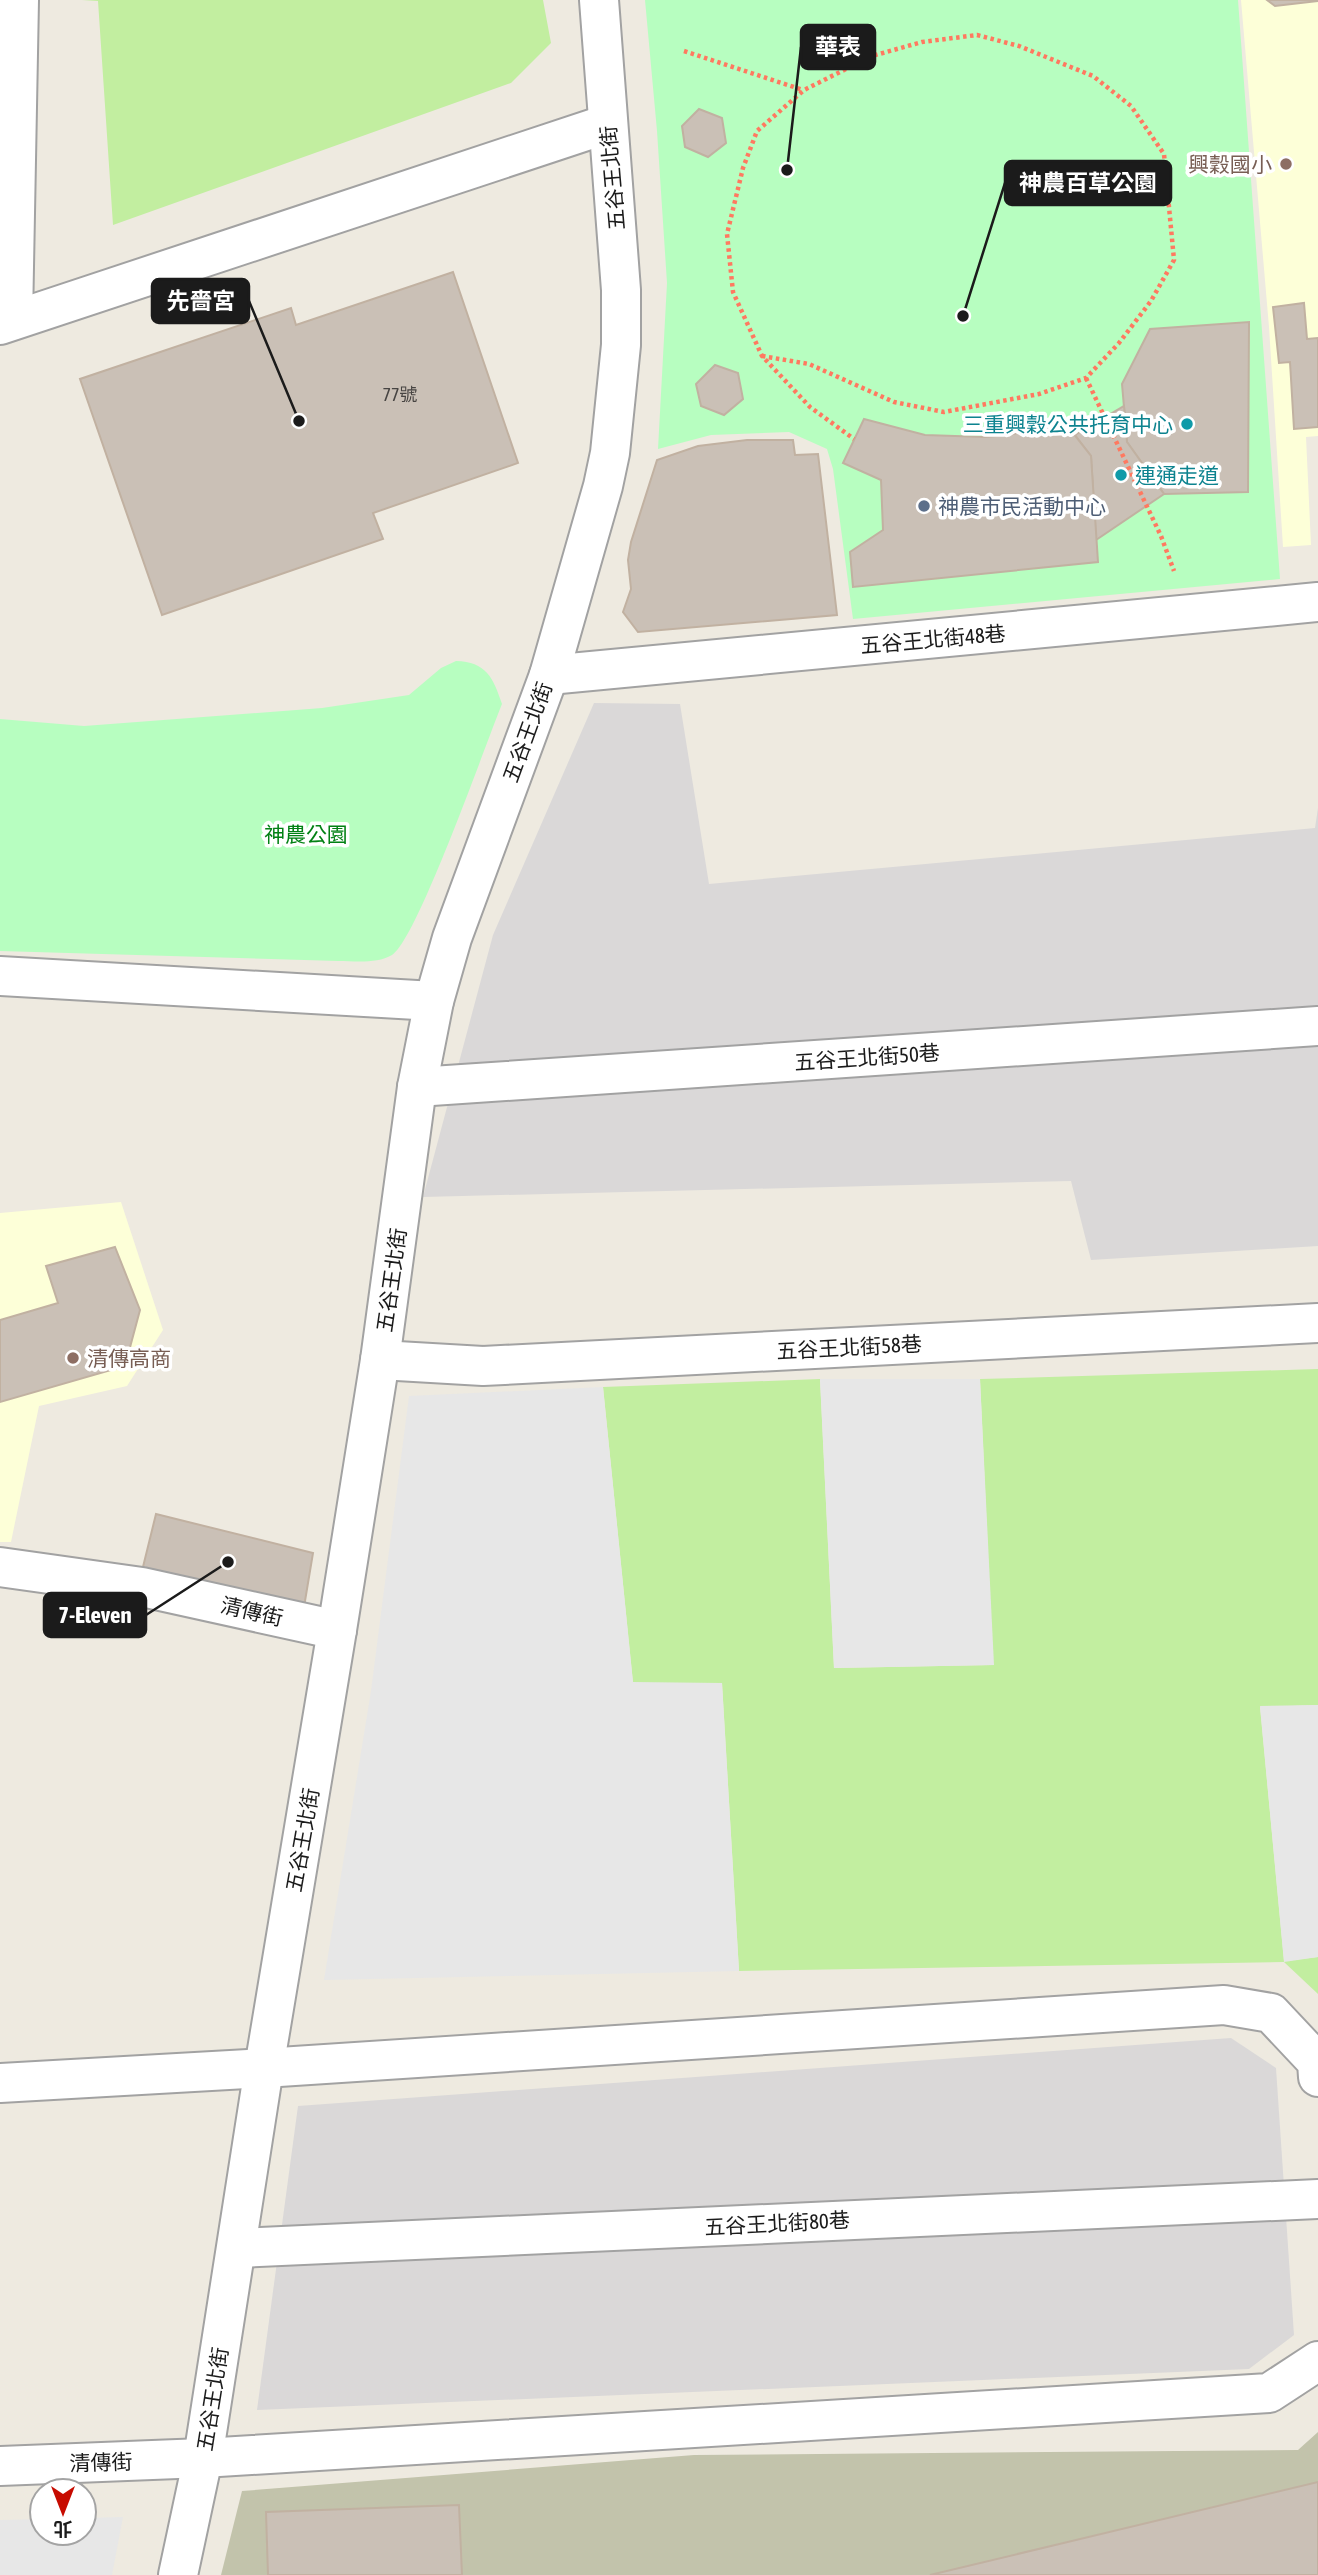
<svg xmlns="http://www.w3.org/2000/svg" width="1318" height="2575" viewBox="0 0 1318 2575" font-family="'Asap Condensed','Noto Sans TC',sans-serif">
	<style>
		.residential { fill: #dad8d8 }
		.education { fill: #fdffd8 }
		.construction { fill: #c2c3ab }
		.grass { fill: #c2eea0 }
		.park { fill: #b7fec0 }
		.parking { fill: #e7e7e7 }
		.building { fill: #cac0b6; stroke: #c1b1a1; stroke-width: 2 }
		.lines { fill: none; stroke-linecap: round; stroke-linejoin: round }
		.minor-casing { stroke: #a2a2a2; stroke-width: 42 }
		.path { stroke: #ff7960; stroke-width: 4.5; stroke-dasharray: 3.5 3.5; stroke-linecap: butt }
		.minor { stroke: #fff; stroke-width: 38 }
		.education-dot { fill: #8d6e63; stroke: #fff; stroke-width: 2.5 }
		.culture-dot { fill: #0f9aa8; stroke: #fff; stroke-width: 2.5 }
		.service-dot { fill: #5c6f8a; stroke: #fff; stroke-width: 2.5 }
		.labels { text-anchor: middle; dominant-baseline: central; stroke-width: 7; stroke-linejoin: round; paint-order: stroke }
		.number-label { font-size: 18px; fill: #474442 }
		.education-label { font-size: 21px; fill: #785e54; stroke: #fff; text-anchor: end }
		.street-label { font-size: 21px; fill: #1b1b1b; stroke: #fff }
		.culture-label { font-size: 21px; fill: #0d838f; stroke: #fff; text-anchor: end }
		.service-label { font-size: 21px; fill: #4e5e75; stroke: #fff; text-anchor: start }
		.park-label { font-size: 21px; fill: #028114; stroke: #fff }
		.leader { fill: none; stroke: #1b1b1b; stroke-width: 2.5 }
		.callout-dot { fill: #1b1b1b; stroke: #fff; stroke-width: 2.5 }
		.callout { fill: #1b1b1b; stroke: #1b1b1b; stroke-width: 2.5 }
		.callout-label { font-size: 23px; text-anchor: middle; font-weight: bold; fill: #fff }
	</style>
	<rect width="100%" height="100%" fill="#eeeae0"/>
	<g class="residential">
		<polygon points="594,703 680,704 709,884 1315,828 1318,808 1318,1246 1091,1260 1071,1181 423,1197 493,935"/>
		<polygon points="1231,2038 1276,2068 1294,2335 1249,2369 257,2410 298,2106"/>
	</g>
	<g class="education">
		<polygon points="1241,0 1318,0 1318,436 1306,437 1311,545 1283,547 1269,327"/>
		<polygon points="121,1202 163,1330 127,1386 39,1406 11,1542 0,1542 0,1213"/>
	</g>
	<polygon class="construction" points="1318,2432 1318,2575 221,2575 242,2491 694,2455 1298,2450"/>
	<g class="grass">
		<polygon points="82,0 543,0 551,43 511,83 113,225 98,1"/>
		<polygon points="1318,1369 1318,1705 1260,1707 1284,1961 1318,1957 1318,1994 1284,1962 739,1971 722,1683 633,1683 603,1387 820,1379 834,1668 993,1665 980,1379"/>
	</g>
	<g class="park">
		<polygon points="645,0 1238,0 1280,579 853,619 833,469 827,449 789,432 711,435 658,449 667,283 657,131"/>
		<path d="M456,661C486,662 493,677 502,704C486,743 417,940 392,955C377,964 355,961 338,961L0,951V719L84,726L322,708L409,695L441,668Z"/>
	</g>
	<g class="parking">
		<polygon points="820,1379 980,1379 994,1665 834,1668"/>
		<polygon points="603,1387 633,1682 722,1683 739,1971 324,1980 371,1691 409,1396"/>
		<polygon points="1318,1705 1318,1957 1284,1962 1260,1706"/>
		<polygon points="123,2517 112,2575 0,2575 0,2520 42,2519 42,2533 84,2533 84,2518"/>
	</g>
	<g class="building">
		<polygon points="1267,0 1318,0 1318,1 1275,6"/>
		<polygon points="699,109 722,118 726,143 708,157 685,147 682,126"/>
		<polygon points="453,272 518,463 373,513 383,539 162,615 80,379 291,308 296,325"/>
		<polygon points="1304,303 1307,339 1318,338 1318,427 1294,429 1290,362 1279,363 1273,307"/>
		<polygon points="1249,322 1248,492 1164,494 1127,442 1122,384 1150,329"/>
		<polygon points="715,365 738,373 743,399 724,415 701,406 696,384"/>
		<polygon points="1124,406 1127,442 1164,494 1096,540 1091,456 1075,435"/>
		<polygon points="864,419 925,435 985,437 1008,435 1065,423 1091,456 1098,562 853,587 850,552 883,530 881,480 843,463"/>
		<polygon points="747,440 793,440 795,455 818,454 837,615 638,632 623,612 631,589 628,560 631,542 657,460 698,446"/>
		<polygon points="115,1247 140,1310 125,1366 0,1402 0,1320 58,1303 46,1266"/>
		<polygon points="156,1514 313,1553 304,1607 142,1571"/>
		<polygon points="1318,2482 1318,2575 930,2575"/>
		<polygon points="459,2505 462,2575 268,2575 266,2512"/>
	</g>
	<g class="lines">
		<defs>
			<g id="minor">
				<polyline points="13,320 19,0"/>
				<polyline points="0,325 607,124"/>
				<polyline points="549,675 1318,602"/>
				<polyline points="0,976 434,1001"/>
				<polyline points="417,1087 1318,1026"/>
				<polyline points="380,1360 483,1366 1318,1323"/>
				<polyline points="0,1567 142,1587 337,1630"/>
				<polyline points="0,2083 264,2068 1224,2005 1271,2013 1317,2062 1318,2077"/>
				<polyline points="237,2248 1318,2199"/>
				<polyline points="0,2466 203,2458 1269,2393 1318,2361"/>
				<polyline points="178,2575 203,2458 264,2068 337,1630 380,1360 417,1087 434,1001 452,938 549,675 603,486 610,453 621,345 621,290 599,0"/>
			</g>
		</defs>
		<use href="#minor" class="minor-casing"/>
		<g class="path">
			<polyline points="684,51 803,90"/>
			<polyline points="762,356 809,364 894,402 944,412 1039,394 1086,378 1119,343 1151,301 1174,260 1164,154 1131,106 1093,76 1019,46 977,35 922,42 872,56 804,90 757,131 743,168 727,234 733,292 762,356 810,407 854,439"/>
			<polyline points="1086,378 1161,536 1174,571"/>
		</g>
		<use href="#minor" class="minor"/>
	</g>
	<g class="education-dot">
		<circle cx="1286" cy="164" r="7"/>
		<circle cx="73" cy="1358" r="7"/>
	</g>
	<g class="culture-dot">
		<circle cx="1187" cy="424" r="7"/>
		<circle cx="1121" cy="475" r="7"/>
	</g>
	<circle class="service-dot" cx="924" cy="506" r="7"/>
	<g class="labels">
		<g class="number-label">
			<text x="400" y="394">77號</text>
		</g>
		<g class="education-label">
			<text x="1272" y="164">興穀國小</text>
			<text x="87" y="1358" text-anchor="start">清傳高商</text>
		</g>
		<g class="street-label">
			<text transform="translate(612 178) rotate(-95)">五谷王北街</text>
			<text transform="translate(933 639) rotate(-5)">五谷王北街48巷</text>
			<text transform="translate(527 732) rotate(-70)">五谷王北街</text>
			<text transform="translate(867 1057) rotate(-4)">五谷王北街50巷</text>
			<text transform="translate(391 1280) rotate(-82)">五谷王北街</text>
			<text transform="translate(849 1347) rotate(-3)">五谷王北街58巷</text>
			<text transform="translate(252 1611) rotate(13)">清傳街</text>
			<text transform="translate(302 1840) rotate(-80)">五谷王北街</text>
			<text transform="translate(777 2223) rotate(-3)">五谷王北街80巷</text>
			<text transform="translate(212 2399) rotate(-81)">五谷王北街</text>
			<text transform="translate(101 2462) rotate(-2)">清傳街</text>
		</g>
		<g class="culture-label">
			<text x="1173" y="424">三重興穀公共托育中心</text>
			<text x="1135" y="475" text-anchor="start">連通走道</text>
		</g>
		<g class="service-label">
			<text x="938" y="506">神農市民活動中心</text>
		</g>
		<g class="park-label">
			<text x="306" y="834">神農公園</text>
		</g>
	</g>
	<path class="leader" d="M787 170L801 47M963 316L1005 183M299 421L249 301M228 1562L146 1615"/>
	<g class="callout-dot">
		<circle cx="787" cy="170" r="7"/>
		<circle cx="963" cy="316" r="7"/>
		<circle cx="299" cy="421" r="7"/>
		<circle cx="228" cy="1562" r="7"/>
	</g>
	<g class="callout">
		<rect x="801" y="25" width="74" height="44" rx="7"/>
		<rect x="1005" y="161" width="166" height="44" rx="7"/>
		<rect x="152" y="279" width="97" height="44" rx="7"/>
		<rect x="44" y="1593" width="102" height="44" rx="7"/>
	</g>
	<g class="callout-label">
		<text x="838" y="55">華表</text>
		<text x="1088" y="191">神農百草公園</text>
		<text x="201" y="309">先嗇宮</text>
		<text x="95" y="1623">7-Eleven</text>
	</g>
	<g transform="translate(63 2512) rotate(180)"><circle r="33" fill="#ffffff" stroke="#a4a4a4" stroke-width="2"/>
	<path d="M0-5L12 26L0 18L-12 26Z" fill="#c70b00"/>
	<text y="-10" font-size="19" font-weight="bold" text-anchor="middle" fill="#1b1b1b">北</text>
	</g>
</svg>
